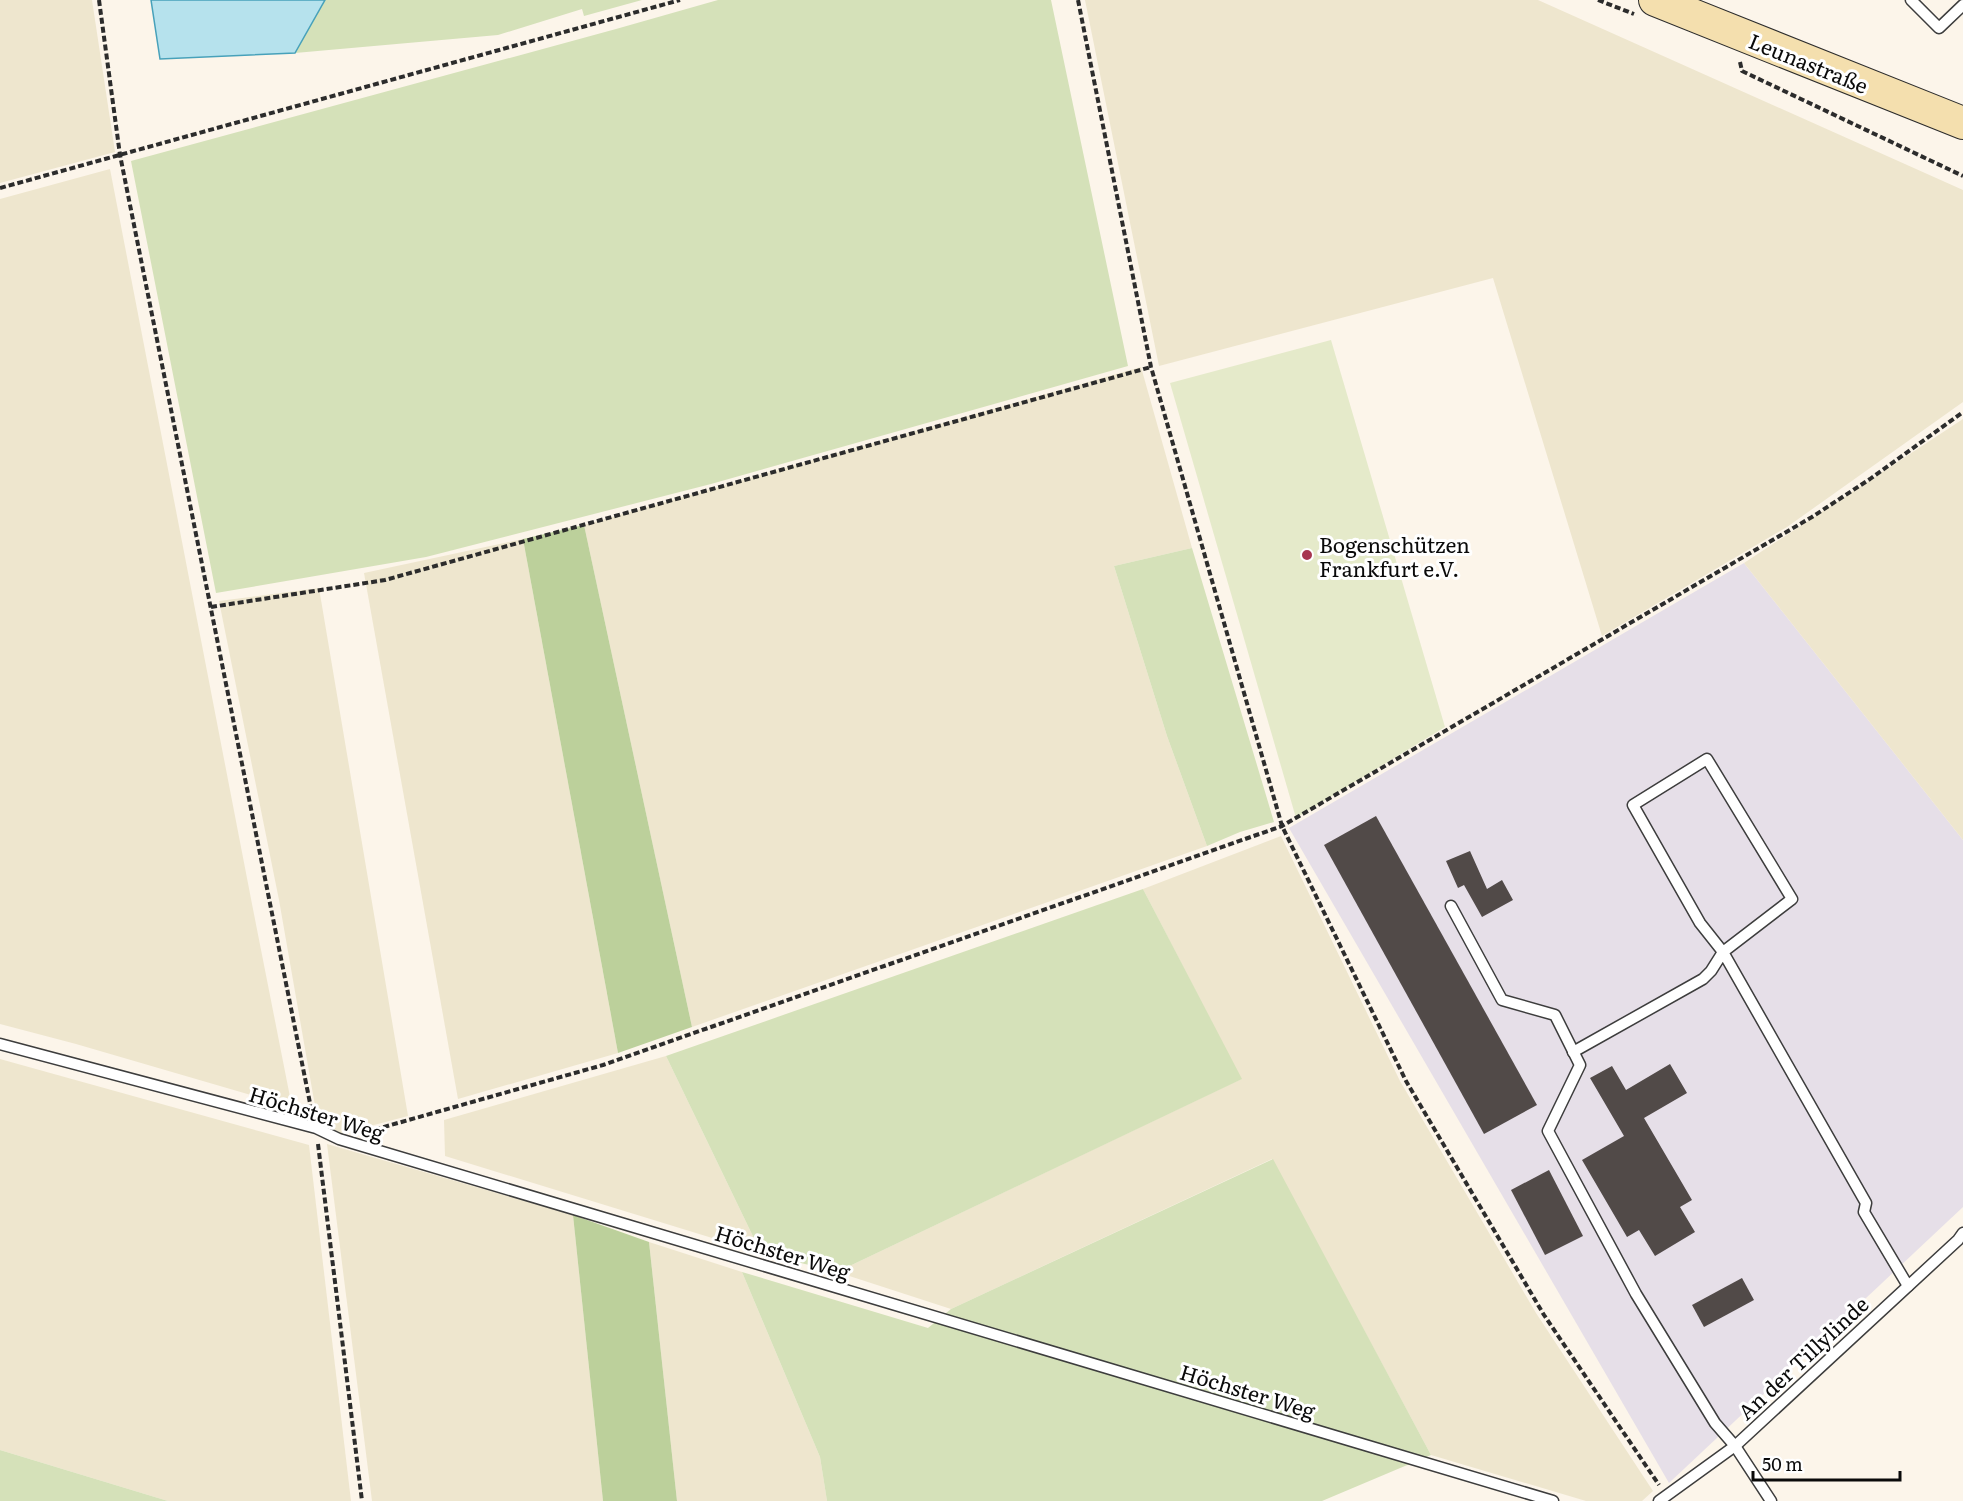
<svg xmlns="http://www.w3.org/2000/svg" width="1963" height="1501" viewBox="0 0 1963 1501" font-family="Literata,serif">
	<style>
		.industrial { fill: #e6dfe8 }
		.farmland { fill: #eee6ce }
		.green { fill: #d5e1b9 }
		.forest { fill: #bcd09b }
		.pitch { fill: #e5eaca }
		.water { fill: #b6e2ed; stroke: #47a1ba; stroke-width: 1.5 }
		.building { fill: #514a48 }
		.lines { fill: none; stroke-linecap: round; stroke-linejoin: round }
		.lane-casing { stroke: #3d3d3d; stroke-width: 13 }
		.secondary-casing { stroke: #2c2c2c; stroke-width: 34 }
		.path { stroke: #2c2c2c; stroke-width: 4; stroke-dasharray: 6 3; stroke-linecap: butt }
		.lane { stroke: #fff; stroke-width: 10 }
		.secondary { stroke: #f4dfae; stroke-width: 32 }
		.poi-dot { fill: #a73650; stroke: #fff; stroke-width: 2 }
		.labels { text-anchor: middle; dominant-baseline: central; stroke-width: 6; stroke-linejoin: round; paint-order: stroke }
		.street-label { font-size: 21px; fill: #0a0a0a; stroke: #fff }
		.poi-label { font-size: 21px; fill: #0a0a0a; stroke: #fff; text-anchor: start }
	</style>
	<rect width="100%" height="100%" fill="#fcf5ea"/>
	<polygon class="industrial" points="1744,563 1963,840 1963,1207 1669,1483 1289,828"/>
	<g class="farmland">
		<polygon points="0,0 92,0 115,152 0,183"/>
		<polygon points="1085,0 1538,0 1963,190 1963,402 1787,527 1602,636 1493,278 1159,366"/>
		<polygon points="110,169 252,904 292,1107 76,1044 0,1024 0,199"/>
		<polygon points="1141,367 1192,548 1114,566 1167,736 1207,846 692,1027 584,525"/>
		<polygon points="1963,419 1963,840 1744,563"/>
		<polygon points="523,539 618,1053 458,1099 364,573"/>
		<polygon points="319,588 408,1116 340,1134 318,1123 279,900 219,601"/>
		<polygon points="1281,836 1400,1081 1536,1313 1653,1491 1642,1501 1586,1501 1431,1455 1272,1159 951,1309 837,1272 1241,1079 1143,889"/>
		<polygon points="666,1056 761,1253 445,1156 444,1120"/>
		<polygon points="0,1059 309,1145 351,1501 168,1501 0,1450"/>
		<polygon points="327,1144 573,1215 603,1501 372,1501"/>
		<polygon points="649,1242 742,1272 820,1457 827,1501 677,1501"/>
	</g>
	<g class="green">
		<polygon points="325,0 642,0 584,16 582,9 498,35 295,53"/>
		<polygon points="718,0 1051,0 1128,366 711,484 426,557 216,593 131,161 616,29"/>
		<polygon points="1192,548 1274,822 1240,832 1207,846 1167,736 1114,566"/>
		<polygon points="1143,889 1242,1079 837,1272 761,1253 666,1056"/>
		<polygon points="1273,1159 1431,1455 1322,1501 827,1501 820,1457 742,1272 928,1328 951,1309"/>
		<polygon points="0,1450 168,1501 0,1501"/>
	</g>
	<g class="forest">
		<polygon points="584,525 692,1027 618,1053 523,539"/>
		<polygon points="573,1215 649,1242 677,1501 603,1501"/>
	</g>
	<polygon class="pitch" points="1331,340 1445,727 1296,818 1170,383"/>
	<polygon class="water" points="151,0 325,0 295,53 160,59"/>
	<g class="building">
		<polygon points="1376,816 1537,1105 1484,1134 1324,845"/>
		<polygon points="1470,851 1487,889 1502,880 1513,900 1482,917 1464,885 1458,888 1446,861"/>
		<polygon points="1670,1064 1687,1093 1644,1118 1692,1200 1680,1207 1695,1232 1655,1256 1639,1230 1627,1237 1582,1160 1624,1136 1590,1078 1612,1066 1626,1090"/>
		<polygon points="1549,1170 1583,1236 1545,1255 1511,1190"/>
		<polygon points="1742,1278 1754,1300 1704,1327 1692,1305"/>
	</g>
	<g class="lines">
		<defs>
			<g id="lane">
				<polyline points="1911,0 1939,28 1963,5"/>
				<polyline points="1451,906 1502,1000 1555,1015 1580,1065 1548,1131 1636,1294 1715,1423 1735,1446 1771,1501"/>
				<polyline points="0,1044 316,1128 339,1139 1553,1501"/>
				<polyline points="1573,1052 1703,979 1711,971 1723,952 1792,899 1707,759 1633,805 1700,923 1723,952 1866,1203 1864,1212 1908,1286"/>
				<polyline points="1659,1501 1735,1446 1958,1240 1963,1233"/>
			</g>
			<polyline id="secondary" points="1655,0 1963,123"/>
		</defs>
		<use href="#lane" class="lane-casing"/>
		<use href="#secondary" class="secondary-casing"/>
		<g class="path">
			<polyline points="99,0 120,155 312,1113"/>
			<polyline points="1078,0 1151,367 1282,826 1406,1081 1544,1315 1659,1485"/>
			<polyline points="1598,0 1634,14"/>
			<polyline points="1740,62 1742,71 1963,176"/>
			<polyline points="0,188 680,0"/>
			<polyline points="211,607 385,580 1151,367"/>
			<polyline points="366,1132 603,1065 1282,826 1812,517 1870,479 1963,412"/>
			<polyline points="318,1144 362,1501"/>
		</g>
		<use href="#lane" class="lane"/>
		<use href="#secondary" class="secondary"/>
	</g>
	<circle class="poi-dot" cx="1307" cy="555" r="6"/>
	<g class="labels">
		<g class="street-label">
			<text transform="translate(1809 62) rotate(22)">Leunastraße</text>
			<text transform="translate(317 1112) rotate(17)">Höchster Weg</text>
			<text transform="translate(783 1251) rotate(17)">Höchster Weg</text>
			<text transform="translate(1802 1357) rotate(-43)">An der Tillylinde</text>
			<text transform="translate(1248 1390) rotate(17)">Höchster Weg</text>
		</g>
		<g class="poi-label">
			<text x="1319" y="543">Bogenschützen<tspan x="1319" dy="24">Frankfurt e.V.</tspan></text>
		</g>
	</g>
	<path d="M1753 1471v9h147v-9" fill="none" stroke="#0a0a0a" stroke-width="3"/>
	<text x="1762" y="1471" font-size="18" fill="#0a0a0a" stroke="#ffffff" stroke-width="4.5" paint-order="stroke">50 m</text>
</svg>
